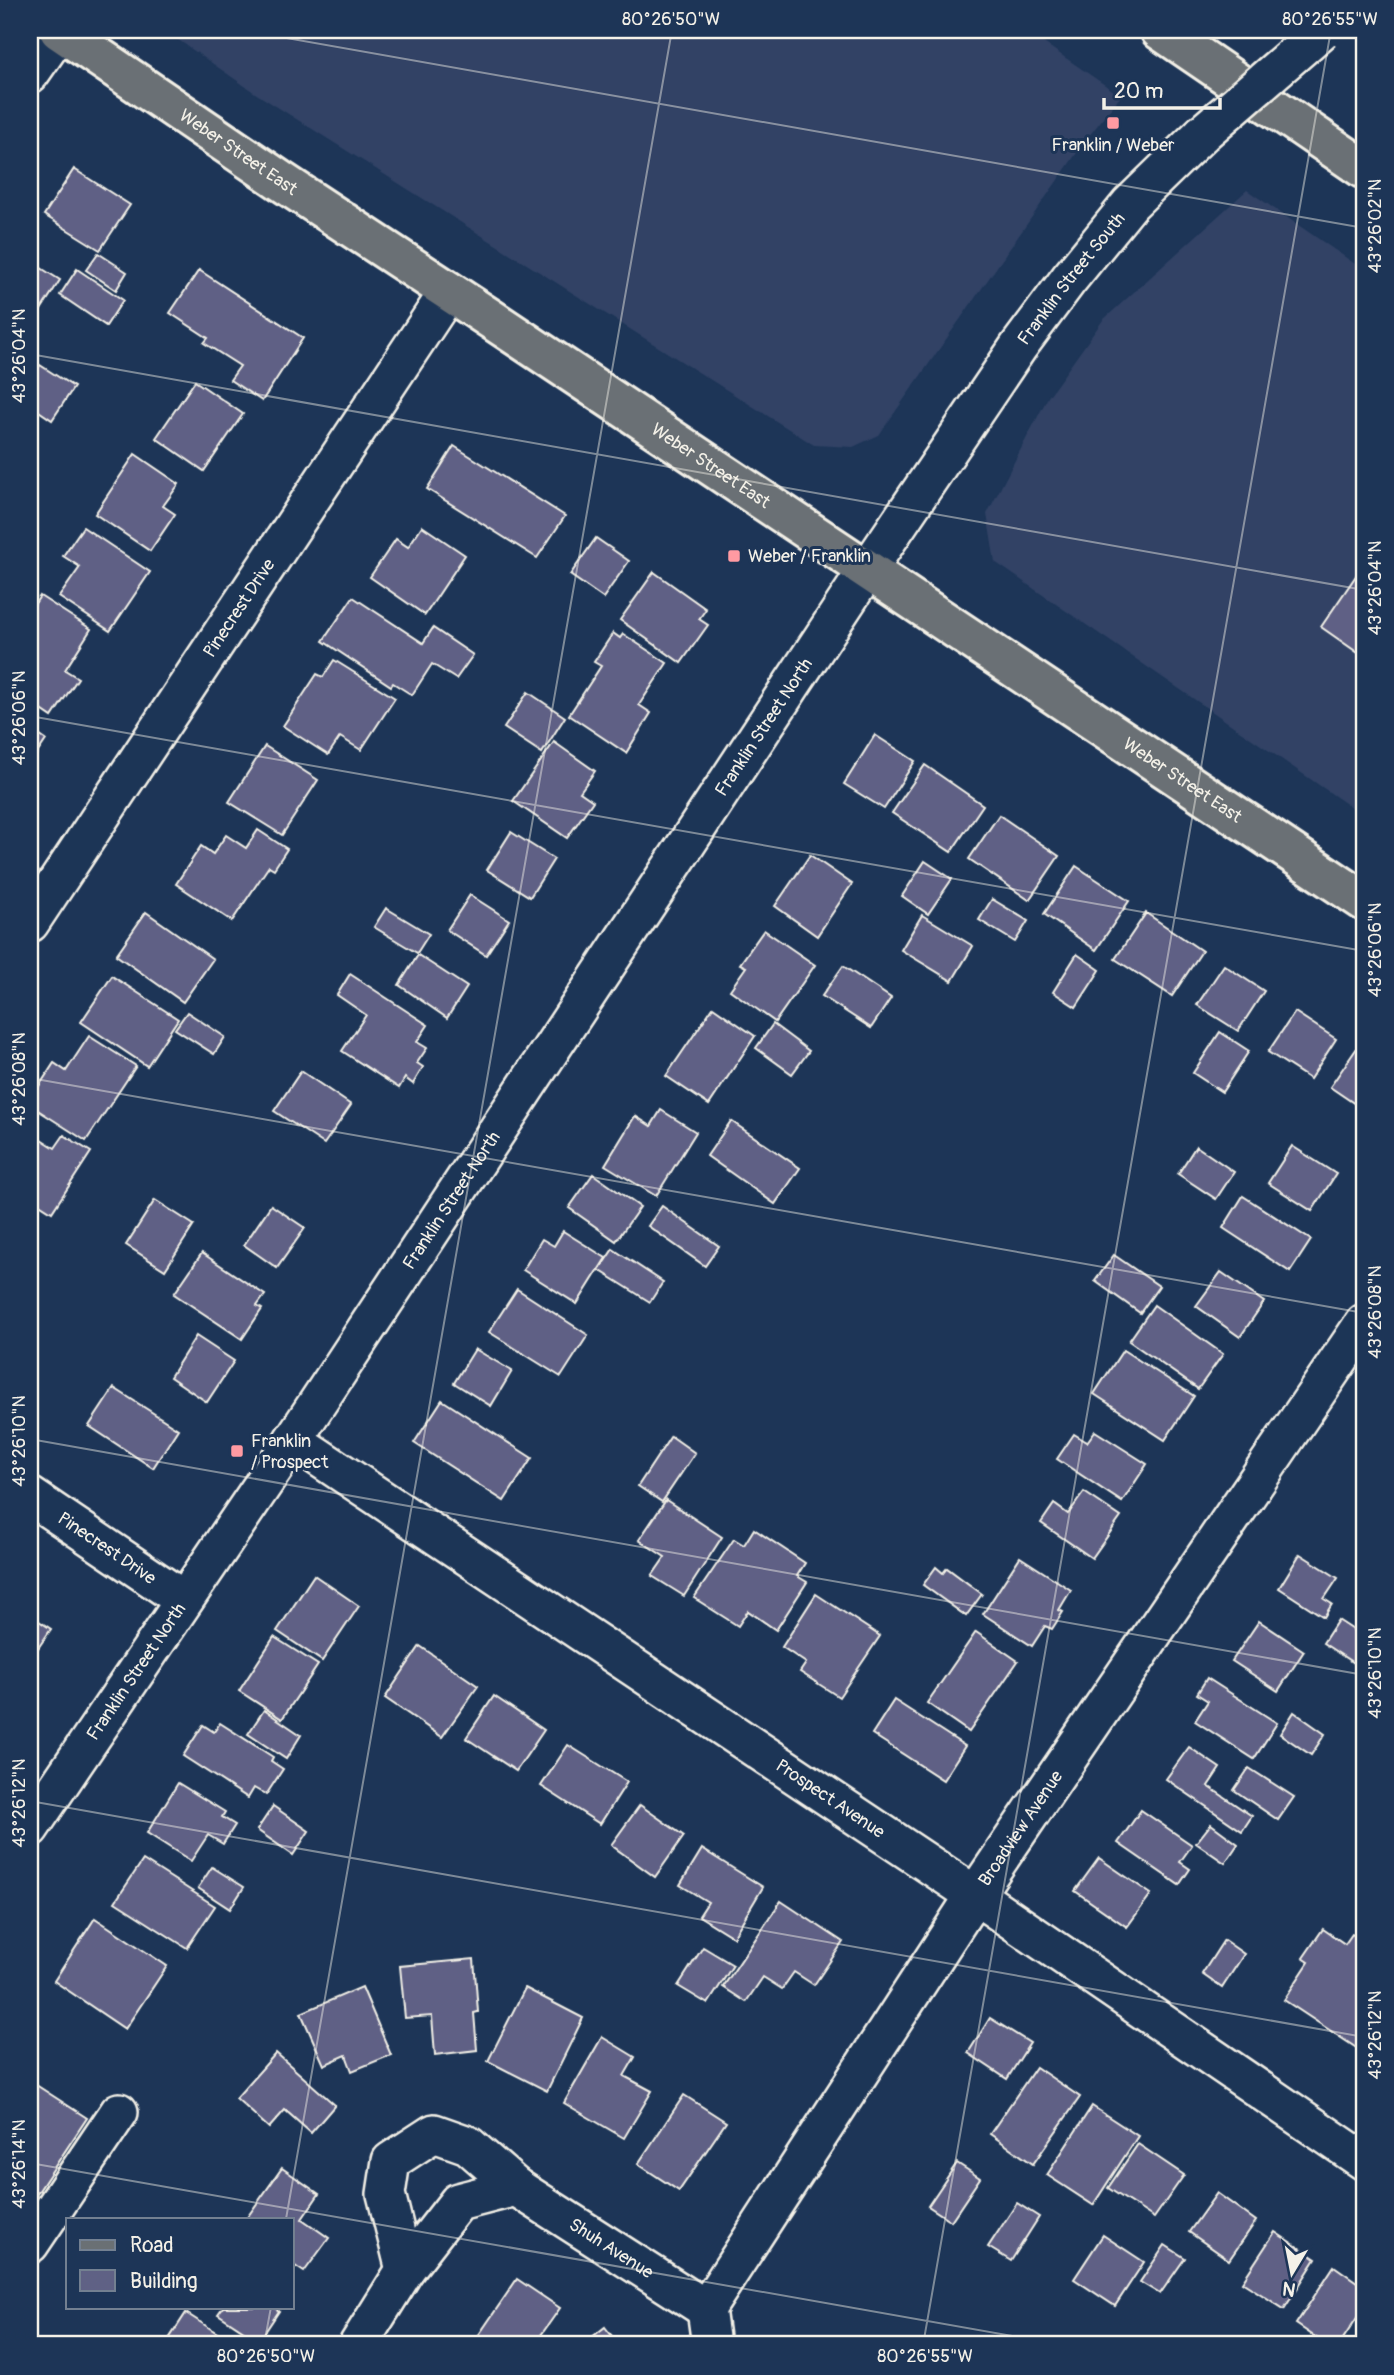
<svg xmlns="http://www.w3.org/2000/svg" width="1394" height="2375" viewBox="0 0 1394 2375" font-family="Pangolin,sans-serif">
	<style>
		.built { fill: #314265 }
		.building { fill: #5f6185; stroke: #f4f1e8; stroke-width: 2 }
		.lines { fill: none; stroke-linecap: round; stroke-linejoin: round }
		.minor-casing { stroke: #f4f1e8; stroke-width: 42 }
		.major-casing { stroke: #f4f1e8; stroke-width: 44 }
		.highway-casing { stroke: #f4f1e8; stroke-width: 44 }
		.minor { stroke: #1d3557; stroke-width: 37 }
		.major { stroke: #6a7074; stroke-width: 38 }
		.highway { stroke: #6a7074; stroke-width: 38 }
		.minor-bridge-casing { stroke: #f4f1e8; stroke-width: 42; stroke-linecap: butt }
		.minor-bridge { stroke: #1d3557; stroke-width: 37 }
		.ticks { fill: none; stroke: #f4f1e8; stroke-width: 2; stroke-opacity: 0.45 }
		.poi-dot { fill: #ff9aa2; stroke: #1d3557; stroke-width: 2.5 }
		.labels { text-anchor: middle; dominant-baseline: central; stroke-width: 6; stroke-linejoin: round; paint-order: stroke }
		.poi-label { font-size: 18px; fill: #f4f1e8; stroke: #1d3557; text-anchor: start }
		.street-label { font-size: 18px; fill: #f4f1e8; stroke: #1d3557 }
		.neatline { fill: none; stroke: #f4f1e8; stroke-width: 2.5 }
		.ticks-label { font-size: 18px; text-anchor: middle; fill: #f4f1e8 }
	</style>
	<rect width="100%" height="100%" fill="#1d3557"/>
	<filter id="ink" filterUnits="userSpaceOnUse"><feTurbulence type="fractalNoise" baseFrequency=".0143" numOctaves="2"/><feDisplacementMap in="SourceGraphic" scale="14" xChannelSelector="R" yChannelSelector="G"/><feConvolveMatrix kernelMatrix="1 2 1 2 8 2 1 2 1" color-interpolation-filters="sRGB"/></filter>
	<g filter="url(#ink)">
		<g class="built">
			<polygon points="164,30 1025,30 1121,96 1088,137 879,435 853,447 814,445 255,93"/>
			<polygon points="1247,190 1364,270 1364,816 995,562 987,514 1048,397 1103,320"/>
		</g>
		<g class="building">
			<polygon points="74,169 130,205 100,250 44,215"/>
			<polygon points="98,253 127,272 116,290 86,270"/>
			<polygon points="30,261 60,280 30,327"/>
			<polygon points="77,269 123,300 106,326 60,295"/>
			<polygon points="199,270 303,338 262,401 230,380 240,366 204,343 208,338 170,313"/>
			<polygon points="40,365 74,387 52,420 30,405 30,380"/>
			<polygon points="195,381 243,414 204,471 156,438"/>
			<polygon points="454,446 565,516 537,558 427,489"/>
			<polygon points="135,454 179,484 163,506 175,514 150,551 95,514"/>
			<polygon points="422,526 465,555 425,615 370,577 396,539 408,547"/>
			<polygon points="83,527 150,572 110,631 59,597 80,567 63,556"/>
			<polygon points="596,538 629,561 603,598 570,575"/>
			<polygon points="1364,564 1364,657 1321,627"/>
			<polygon points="654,572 706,609 699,619 708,625 681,663 620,620"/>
			<polygon points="40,596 91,629 65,670 78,678 52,717 30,702 30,611"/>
			<polygon points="353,597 423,643 433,628 473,655 456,679 432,664 412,695 393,683 391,686 323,641"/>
			<polygon points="613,633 620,638 623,634 667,663 639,705 651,713 626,753 569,715 601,666 594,662"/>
			<polygon points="334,660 395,698 361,750 340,737 328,755 283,726 317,674 323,677"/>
			<polygon points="528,692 565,717 542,753 504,728"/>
			<polygon points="30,729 46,740 30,764"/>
			<polygon points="875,735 915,761 884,809 844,784"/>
			<polygon points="554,742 595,771 580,792 593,801 567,838 513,801"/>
			<polygon points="265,746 318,780 282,835 229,802"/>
			<polygon points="925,765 983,805 951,852 892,813"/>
			<polygon points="999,815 1059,856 1029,900 969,859"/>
			<polygon points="258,830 287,849 274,869 269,866 232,921 176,884 201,846 213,854 226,835 246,848"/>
			<polygon points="511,832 554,859 530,897 487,870"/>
			<polygon points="810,855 852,884 817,936 775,906"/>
			<polygon points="925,861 952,879 928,914 902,896"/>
			<polygon points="1076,866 1129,901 1096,950 1044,914"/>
			<polygon points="470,895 509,920 486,955 447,930"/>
			<polygon points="992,899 1028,921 1015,942 979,920"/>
			<polygon points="386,908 429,934 417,953 374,927"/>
			<polygon points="146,912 213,959 183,1002 116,955"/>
			<polygon points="1146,913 1202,951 1172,996 1115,959"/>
			<polygon points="922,915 973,946 952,981 901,950"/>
			<polygon points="764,930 815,965 775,1022 730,990 746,967 740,964"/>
			<polygon points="1077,954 1100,970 1076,1007 1053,992"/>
			<polygon points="418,955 467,987 447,1018 399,985"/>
			<polygon points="1224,965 1264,991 1238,1031 1197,1005"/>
			<polygon points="843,966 891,998 871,1028 822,996"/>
			<polygon points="350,974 428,1025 417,1042 427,1048 417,1063 423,1067 413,1084 405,1078 399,1088 342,1051 366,1015 337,995"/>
			<polygon points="112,976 178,1019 147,1066 81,1022"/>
			<polygon points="713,1007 755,1036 709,1105 666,1076"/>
			<polygon points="187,1012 225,1037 214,1054 175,1029"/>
			<polygon points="1295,1012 1336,1039 1310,1079 1268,1052"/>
			<polygon points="773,1024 809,1051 792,1074 756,1048"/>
			<polygon points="1220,1032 1249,1051 1222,1092 1193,1073"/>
			<polygon points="89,1036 136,1066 86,1141 30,1105 30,1100 54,1063 66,1071"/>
			<polygon points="1359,1045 1364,1048 1364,1110 1330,1087"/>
			<polygon points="301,1071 351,1105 324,1144 274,1111"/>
			<polygon points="661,1110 696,1132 656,1196 605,1165 635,1116 651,1126"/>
			<polygon points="731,1121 800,1168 775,1204 707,1156"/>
			<polygon points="30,1132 55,1148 64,1135 91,1152 52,1212 30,1198"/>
			<polygon points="1196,1146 1234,1172 1216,1199 1178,1174"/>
			<polygon points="1292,1146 1336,1174 1312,1211 1268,1183"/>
			<polygon points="593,1174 640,1207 616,1241 569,1208"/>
			<polygon points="1243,1196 1311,1240 1290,1272 1223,1228"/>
			<polygon points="155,1200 194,1225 165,1270 126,1245"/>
			<polygon points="271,1205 305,1228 277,1268 244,1245"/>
			<polygon points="662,1206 719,1246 705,1266 648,1226"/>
			<polygon points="563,1231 606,1258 577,1304 523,1270 542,1239 554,1246"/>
			<polygon points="613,1249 663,1282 650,1302 599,1270"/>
			<polygon points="202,1253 265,1295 257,1306 262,1309 242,1339 174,1294"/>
			<polygon points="1114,1255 1159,1286 1140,1313 1095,1281"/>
			<polygon points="1221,1272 1264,1302 1240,1337 1196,1306"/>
			<polygon points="517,1289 588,1335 561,1377 489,1332"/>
			<polygon points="1154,1305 1223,1354 1198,1389 1129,1341"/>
			<polygon points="196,1336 234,1361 207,1402 170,1377"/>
			<polygon points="475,1349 512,1371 491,1406 454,1383"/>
			<polygon points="1123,1350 1194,1396 1165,1440 1094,1394"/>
			<polygon points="114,1388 178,1429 153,1468 89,1426"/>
			<polygon points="442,1400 532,1458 504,1501 414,1443"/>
			<polygon points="1095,1431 1147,1464 1122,1502 1057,1459 1074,1434 1087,1442"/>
			<polygon points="671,1436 695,1453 662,1502 638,1486"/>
			<polygon points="1084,1492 1121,1517 1092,1558 1041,1523 1054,1504 1068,1514"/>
			<polygon points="666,1500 722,1537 684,1596 652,1576 665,1557 639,1540"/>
			<polygon points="754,1529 805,1563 797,1576 807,1582 776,1630 748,1611 738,1626 694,1598 734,1539 744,1545"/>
			<polygon points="1300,1554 1338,1578 1324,1599 1332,1604 1324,1617 1279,1588"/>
			<polygon points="1020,1557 1071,1590 1059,1610 1063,1612 1052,1629 1045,1626 1032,1646 983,1614"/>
			<polygon points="936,1567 943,1573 947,1568 982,1594 966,1616 923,1585"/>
			<polygon points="314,1575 359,1606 322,1661 277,1631"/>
			<polygon points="816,1594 880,1636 839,1697 800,1672 806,1663 782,1647"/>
			<polygon points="30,1615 51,1629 30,1660"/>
			<polygon points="1338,1620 1364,1637 1364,1662 1361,1668 1323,1643"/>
			<polygon points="1259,1621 1304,1651 1278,1691 1232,1661"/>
			<polygon points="976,1632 1018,1661 969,1732 927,1703"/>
			<polygon points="274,1637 318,1665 282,1719 239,1691"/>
			<polygon points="420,1646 478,1686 442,1737 385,1698"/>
			<polygon points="1207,1678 1277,1723 1254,1759 1195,1721 1208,1701 1197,1694"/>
			<polygon points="494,1696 544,1730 516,1771 466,1738"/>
			<polygon points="894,1700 965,1746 943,1780 872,1734"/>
			<polygon points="264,1710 301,1735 286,1759 248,1734"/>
			<polygon points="1294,1712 1325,1734 1311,1755 1280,1734"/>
			<polygon points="220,1723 273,1757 271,1761 283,1769 266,1795 254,1788 248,1798 183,1756 203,1725 214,1732"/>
			<polygon points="568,1745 627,1782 600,1824 541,1786"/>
			<polygon points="1189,1747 1220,1768 1208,1786 1252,1816 1242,1831 1166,1779"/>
			<polygon points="1249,1768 1294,1797 1278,1820 1234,1790"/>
			<polygon points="178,1783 225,1812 222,1817 235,1825 223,1844 208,1835 191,1861 147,1833"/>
			<polygon points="640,1805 684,1836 655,1877 611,1845"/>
			<polygon points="273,1806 309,1831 293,1855 257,1830"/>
			<polygon points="1141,1810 1192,1845 1180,1862 1190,1869 1179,1885 1118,1843"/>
			<polygon points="1211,1824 1238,1844 1225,1863 1196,1843"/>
			<polygon points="702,1849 763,1887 733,1937 699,1916 708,1902 680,1885"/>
			<polygon points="1099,1858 1151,1894 1127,1927 1075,1891"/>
			<polygon points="143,1860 215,1906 187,1948 115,1902"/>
			<polygon points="212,1867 244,1887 230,1909 198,1888"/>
			<polygon points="781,1901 843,1942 814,1985 794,1972 782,1989 763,1977 746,2002 723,1987"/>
			<polygon points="95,1918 167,1966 125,2029 54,1981"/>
			<polygon points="1323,1929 1345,1944 1352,1934 1364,1942 1364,2053 1284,2000 1309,1962 1303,1958"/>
			<polygon points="1224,1940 1244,1954 1222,1988 1202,1974"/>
			<polygon points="703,1947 733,1965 708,2004 678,1986"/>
			<polygon points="474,1959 478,2012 474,2013 477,2050 435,2055 432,2016 405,2018 400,1966"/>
			<polygon points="362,1987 391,2055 352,2071 346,2055 324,2065 301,2013"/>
			<polygon points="525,1988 583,2018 547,2091 488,2061"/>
			<polygon points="990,2018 1030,2043 1007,2079 968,2053"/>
			<polygon points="602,2037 635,2057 624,2076 652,2091 624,2138 564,2103"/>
			<polygon points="276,2053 335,2105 311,2133 285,2110 269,2128 236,2098"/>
			<polygon points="1036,2067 1080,2097 1033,2164 990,2134"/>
			<polygon points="30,2081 87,2118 30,2204"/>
			<polygon points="684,2095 726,2122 679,2191 638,2164"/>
			<polygon points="1092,2106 1138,2136 1093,2205 1047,2175"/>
			<polygon points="1138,2144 1184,2175 1154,2218 1108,2188"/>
			<polygon points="957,2163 980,2178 951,2221 928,2206"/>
			<polygon points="282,2168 319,2194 302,2219 329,2238 304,2272 292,2264 292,2219 246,2219"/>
			<polygon points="1217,2193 1256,2221 1229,2260 1189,2232"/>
			<polygon points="1017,2203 1039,2217 1011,2261 988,2247"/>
			<polygon points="1275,2232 1316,2259 1284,2309 1242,2282"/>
			<polygon points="1103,2235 1144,2262 1115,2306 1074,2279"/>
			<polygon points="1165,2245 1185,2258 1160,2294 1140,2282"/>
			<polygon points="1334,2266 1364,2287 1364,2307 1339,2345 1327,2345 1296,2324"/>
			<polygon points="517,2279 560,2308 534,2345 479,2345 474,2342"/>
			<polygon points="223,2307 273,2307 279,2311 259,2341 218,2314"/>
			<polygon points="186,2313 236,2345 165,2345"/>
			<polygon points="605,2327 619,2345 582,2345"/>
		</g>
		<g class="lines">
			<defs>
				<g id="minor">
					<polyline points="30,74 60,31"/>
					<path id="s1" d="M30,923L449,291"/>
					<path id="s2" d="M293,1440L975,1895L1364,2161"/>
					<path id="s3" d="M30,1496L184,1600"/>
					<path id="s4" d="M30,1828L293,1440L868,569L1019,346L1069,279L1130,204L1203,133"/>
					<polyline points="30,2244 119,2112"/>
					<polyline points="405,2270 386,2194 391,2161 434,2133 468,2145 516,2187"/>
					<path id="s5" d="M358,2345L405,2270L458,2202L516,2187L706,2309"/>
					<path id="s6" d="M711,2345L706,2309L975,1895L1364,1323"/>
				</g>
				<g id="major">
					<path id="s7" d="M59,30L281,181L491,319L1364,901"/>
				</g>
				<polyline id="highway" points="1160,30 1364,169"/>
			</defs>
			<use href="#minor" class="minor-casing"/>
			<use href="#major" class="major-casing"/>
			<use href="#highway" class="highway-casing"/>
			<use href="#minor" class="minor"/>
			<use href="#major" class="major"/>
			<use href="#highway" class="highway"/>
			<defs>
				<polyline id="minor-bridge" points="1203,133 1322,30"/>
			</defs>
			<use href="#minor-bridge" class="minor-bridge-casing"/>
			<use href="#minor-bridge" class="minor-bridge"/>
		</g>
	</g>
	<path class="ticks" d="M241,30L1364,228M30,354L1364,590M30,716L1364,951M30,1078L1364,1313M30,1439L1364,1675M30,1801L1364,2037M30,2163L1064,2345M286,2219L672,30M264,2345L271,2307M923,2345L1331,30"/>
	<g class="poi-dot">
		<rect x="1106" y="116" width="14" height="14" rx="3.5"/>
		<rect x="727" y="549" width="14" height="14" rx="3.5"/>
		<rect x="230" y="1444" width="14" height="14" rx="3.5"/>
	</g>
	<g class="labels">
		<g class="poi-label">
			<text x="1113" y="145" text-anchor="middle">Franklin / Weber</text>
			<text x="748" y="556">Weber / Franklin</text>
			<text x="251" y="1441">Franklin<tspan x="251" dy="21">/ Prospect</tspan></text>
		</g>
		<g class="street-label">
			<text stroke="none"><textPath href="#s7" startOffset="217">Weber Street East</textPath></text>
			<text stroke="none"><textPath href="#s4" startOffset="1867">Franklin Street South</textPath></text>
			<text stroke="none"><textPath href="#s7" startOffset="784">Weber Street East</textPath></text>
			<text stroke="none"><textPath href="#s1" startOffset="378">Pinecrest Drive</textPath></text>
			<text stroke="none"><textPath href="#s4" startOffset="1323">Franklin Street North</textPath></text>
			<text stroke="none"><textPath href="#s7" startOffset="1351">Weber Street East</textPath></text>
			<text stroke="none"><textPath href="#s4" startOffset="756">Franklin Street North</textPath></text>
			<text stroke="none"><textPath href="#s3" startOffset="93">Pinecrest Drive</textPath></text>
			<text stroke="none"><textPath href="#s4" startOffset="189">Franklin Street North</textPath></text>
			<text stroke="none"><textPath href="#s2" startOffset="646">Prospect Avenue</textPath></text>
			<text stroke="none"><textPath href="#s6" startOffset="611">Broadview Avenue</textPath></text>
			<text stroke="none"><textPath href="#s5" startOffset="348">Shuh Avenue</textPath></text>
		</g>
	</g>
	<rect width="1394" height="2375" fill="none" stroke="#1d3557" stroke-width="77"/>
	<rect x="66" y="2218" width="228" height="91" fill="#1d3557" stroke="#738091" stroke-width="2"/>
	<rect x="80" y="2240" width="35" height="10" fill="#6a7074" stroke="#738091" stroke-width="2"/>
	<text x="130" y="2252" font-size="21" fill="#f4f1e8">Road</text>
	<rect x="80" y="2270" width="35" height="21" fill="#5f6185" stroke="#738091" stroke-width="2"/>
	<text x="130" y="2288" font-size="21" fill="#f4f1e8">Building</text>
	<g transform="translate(1292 2273) rotate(190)" stroke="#1d3557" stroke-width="5" paint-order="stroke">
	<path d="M0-5L12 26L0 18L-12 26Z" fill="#f4f1e8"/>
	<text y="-10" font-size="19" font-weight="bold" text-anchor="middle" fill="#f4f1e8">N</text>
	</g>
	<path d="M1104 98v10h116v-10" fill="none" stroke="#f4f1e8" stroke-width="3.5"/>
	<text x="1114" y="98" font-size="21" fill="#f4f1e8" stroke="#1d3557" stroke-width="5" paint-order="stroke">20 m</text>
	<rect x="38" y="38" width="1318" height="2298" class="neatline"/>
	<g class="ticks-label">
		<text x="671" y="25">80°26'50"W</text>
		<text x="1330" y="25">80°26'55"W</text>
		<text transform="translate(1375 226) rotate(-90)" y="6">43°26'02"N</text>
		<text transform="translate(19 356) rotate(-90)" y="6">43°26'04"N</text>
		<text transform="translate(1375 588) rotate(-90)" y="6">43°26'04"N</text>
		<text transform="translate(19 718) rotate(-90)" y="6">43°26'06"N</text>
		<text transform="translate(1375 950) rotate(-90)" y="6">43°26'06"N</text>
		<text transform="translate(19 1079) rotate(-90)" y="6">43°26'08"N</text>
		<text transform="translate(1375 1312) rotate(-90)" y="6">43°26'08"N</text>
		<text transform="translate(19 1441) rotate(-90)" y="6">43°26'10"N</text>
		<text transform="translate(1375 1673) rotate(-90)" y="6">43°26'10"N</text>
		<text transform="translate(19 1803) rotate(-90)" y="6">43°26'12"N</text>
		<text transform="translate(1375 2035) rotate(-90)" y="6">43°26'12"N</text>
		<text transform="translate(19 2164) rotate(-90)" y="6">43°26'14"N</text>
		<text x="266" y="2362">80°26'50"W</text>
		<text x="925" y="2362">80°26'55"W</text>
	</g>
</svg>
